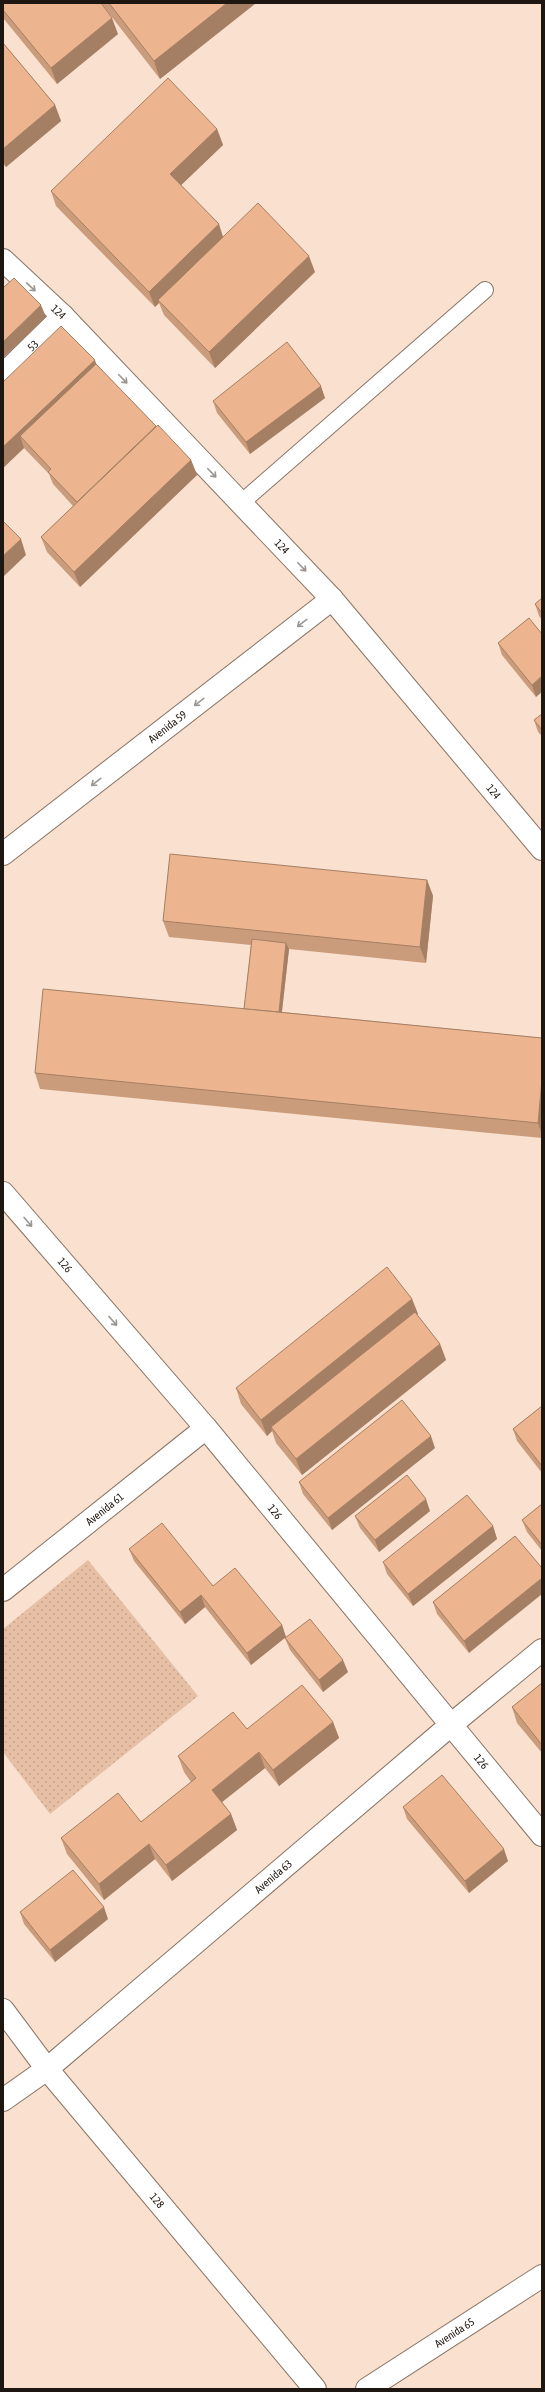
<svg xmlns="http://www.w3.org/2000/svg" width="545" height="2392" viewBox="0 0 545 2392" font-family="'Asap Condensed',sans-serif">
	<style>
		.grass { fill: url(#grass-dots) }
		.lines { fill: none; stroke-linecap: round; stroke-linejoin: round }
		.lane-casing { stroke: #887364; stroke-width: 18 }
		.street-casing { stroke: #887364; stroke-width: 24 }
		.secondary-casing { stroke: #887364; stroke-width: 24 }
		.lane { stroke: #fff; stroke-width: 16 }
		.street { stroke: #fff; stroke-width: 22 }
		.secondary { stroke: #fff; stroke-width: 22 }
		.wall { fill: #cb9c7b }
		.shaded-wall { fill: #a57f64 }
		.building { fill: #ecb58f; stroke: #a57f64 }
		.oneway { stroke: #9a9693 }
		.labels { text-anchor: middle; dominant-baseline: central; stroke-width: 4; stroke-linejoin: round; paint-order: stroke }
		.street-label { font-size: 11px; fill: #1e1610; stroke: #feefe5 }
	</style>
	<defs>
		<pattern id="grass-dots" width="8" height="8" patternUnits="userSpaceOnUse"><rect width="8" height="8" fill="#e6bfa5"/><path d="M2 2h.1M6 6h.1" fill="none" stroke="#c5a38d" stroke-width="1.8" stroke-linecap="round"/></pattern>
	</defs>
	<rect width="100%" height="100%" fill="#f9e0cf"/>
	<polygon class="grass" points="88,1560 198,1696 50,1814 3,1752 3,1629"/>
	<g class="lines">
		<defs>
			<polyline id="lane" points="241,503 485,290"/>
			<g id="street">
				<path id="s1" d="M3,260L63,316L332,599L542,849"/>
				<path id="s2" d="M3,375L63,316"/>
				<path id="s3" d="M3,854L332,599"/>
				<path id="s4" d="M3,1590L206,1428"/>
				<path id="s5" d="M3,2010L47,2069L315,2389"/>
				<path id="s6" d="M3,2100L47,2069L452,1724L542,1650"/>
				<path id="s7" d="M367,2389L542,2276"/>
			</g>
			<g id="secondary">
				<path id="s8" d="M3,1193L206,1428L542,1835"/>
			</g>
		</defs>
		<use href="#lane" class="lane-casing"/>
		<use href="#street" class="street-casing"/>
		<use href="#secondary" class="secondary-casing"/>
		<use href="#lane" class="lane"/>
		<use href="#street" class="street"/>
		<use href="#secondary" class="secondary"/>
	</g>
	<g class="wall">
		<polygon points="3,3 118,34 57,84 3,18"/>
		<polygon points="101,3 256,3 160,79"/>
		<polygon points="3,43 55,105 61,121 6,167 3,164"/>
		<polygon points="217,129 223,145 181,185 223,237 315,272 215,368 164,315 159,303 155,307 56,206 51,191"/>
		<polygon points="96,364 156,426 191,460 197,475 80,587 47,552 41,537 73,506 53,484 49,474 24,448 3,468 3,382"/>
		<polygon points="325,398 250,454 217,413 213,401"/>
		<polygon points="542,598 542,620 539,616 535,604"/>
		<polygon points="529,618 536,697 502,655 498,643"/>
		<polygon points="542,714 542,736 538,732 534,720"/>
		<polygon points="427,880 433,896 426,963 289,949 282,1012 542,1038 542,1138 40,1089 35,1073 244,1009 251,945 169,937 163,921"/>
		<polygon points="412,1299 418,1314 417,1315 440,1344 446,1360 302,1475 276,1443 272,1431 267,1436 241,1404 236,1388"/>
		<polygon points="542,1406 542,1473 517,1441 513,1429"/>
		<polygon points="435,1448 332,1530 303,1494 299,1482"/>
		<polygon points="542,1504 542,1551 527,1532 522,1520"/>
		<polygon points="430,1511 379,1552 360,1528 355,1516"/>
		<polygon points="493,1526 497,1539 413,1606 387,1574 383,1562"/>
		<polygon points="515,1536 469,1653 437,1614 433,1602"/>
		<polygon points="129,1549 213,1586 282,1625 286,1637 251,1665 205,1607 185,1624 134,1561"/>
		<polygon points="285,1638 348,1672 323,1692 290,1650"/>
		<polygon points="542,1683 542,1753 517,1723 512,1707"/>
		<polygon points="333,1722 339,1738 279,1786 265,1768 222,1802 231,1814 237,1830 172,1881 155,1859 104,1900 67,1854 61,1838 141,1822 191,1782 184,1772 178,1756 247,1729"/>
		<polygon points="403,1807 508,1861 469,1893 407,1819"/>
		<polygon points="20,1912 108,1919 55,1962 24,1924"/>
	</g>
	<g class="shaded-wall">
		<polygon points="227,3 256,3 160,79 154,61"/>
		<polygon points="112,18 118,34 57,84 51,68"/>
		<polygon points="55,105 61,121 6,167 3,160 3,149"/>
		<polygon points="217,129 223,145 176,190 170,174"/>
		<polygon points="219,224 224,240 158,300 159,303 155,307 149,292"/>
		<polygon points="309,256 315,272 215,368 209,352"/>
		<polygon points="41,305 46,317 3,358 3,342"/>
		<polygon points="95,360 100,376 20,436 24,448 3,468 3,447"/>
		<polygon points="321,386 325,398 250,454 246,442"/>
		<polygon points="191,460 197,475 80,587 74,572"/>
		<polygon points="21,539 26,555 3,577 3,556"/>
		<polygon points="542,676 542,692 536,697 532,685"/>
		<polygon points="427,880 433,896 426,963 420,947"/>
		<polygon points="286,943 289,949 280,1027 278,1021"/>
		<polygon points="542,1080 542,1135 538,1123"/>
		<polygon points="412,1299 418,1314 273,1430 271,1427 272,1431 267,1436 261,1420"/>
		<polygon points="440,1344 446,1360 302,1475 296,1459"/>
		<polygon points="431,1436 435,1448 332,1530 328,1518"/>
		<polygon points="426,1499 430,1511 379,1552 375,1540"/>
		<polygon points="493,1526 497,1539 413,1606 408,1594"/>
		<polygon points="542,1578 542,1594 469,1653 464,1641"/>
		<polygon points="201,1595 205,1607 185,1624 180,1612"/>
		<polygon points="282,1625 286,1637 251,1665 247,1653"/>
		<polygon points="343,1660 348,1672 323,1692 319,1680"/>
		<polygon points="333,1722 339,1738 279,1786 273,1770"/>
		<polygon points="259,1752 265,1768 217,1806 212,1790"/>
		<polygon points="231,1814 237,1830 172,1881 166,1865"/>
		<polygon points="149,1844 155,1859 104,1900 99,1884"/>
		<polygon points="504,1849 508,1861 469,1893 465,1881"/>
		<polygon points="104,1907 108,1919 55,1962 50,1950"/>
	</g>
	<g class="building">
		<polygon points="3,3 101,3 112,18 51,68 3,10"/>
		<polygon points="109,3 227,3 154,61"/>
		<polygon points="3,43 55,105 3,149"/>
		<polygon points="168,78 217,129 170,174 219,224 149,292 51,191"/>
		<polygon points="258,203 309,256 209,352 158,300"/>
		<polygon points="14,278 41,305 3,342 3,288"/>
		<polygon points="61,326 95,360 3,447 3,382"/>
		<polygon points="287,342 321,386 246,442 213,401"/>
		<polygon points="96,364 156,426 77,502 48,472 51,469 20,436"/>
		<polygon points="158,425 191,460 74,572 41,537"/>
		<polygon points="3,521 21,539 3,556"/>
		<polygon points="542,598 542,613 535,604"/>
		<polygon points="529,618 542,634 542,676 532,685 498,643"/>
		<polygon points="542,714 542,730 534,720"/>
		<polygon points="170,854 427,880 420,947 163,921"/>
		<polygon points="252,939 286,943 279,1012 244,1009"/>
		<polygon points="43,989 542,1038 542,1080 538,1123 35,1073"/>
		<polygon points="387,1267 412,1299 261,1420 236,1388"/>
		<polygon points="415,1312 440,1344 296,1459 271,1427"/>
		<polygon points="402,1400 431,1436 328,1518 299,1482"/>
		<polygon points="542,1406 542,1466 513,1429"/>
		<polygon points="407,1475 426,1499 375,1540 355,1516"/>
		<polygon points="467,1495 493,1526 408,1594 383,1562"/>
		<polygon points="542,1504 542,1545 522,1520"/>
		<polygon points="162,1523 213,1586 235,1568 282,1625 247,1653 201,1595 180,1612 129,1549"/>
		<polygon points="515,1536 542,1568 542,1578 464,1641 433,1602"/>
		<polygon points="310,1619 343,1660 319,1680 285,1638"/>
		<polygon points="542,1683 542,1745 512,1707"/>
		<polygon points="302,1685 333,1722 273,1770 259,1752 212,1790 231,1814 166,1865 149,1844 99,1884 61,1838 118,1793 141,1822 196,1778 178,1756 233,1712 247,1729"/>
		<polygon points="442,1775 504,1849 465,1881 403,1807"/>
		<polygon points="73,1870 104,1907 50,1950 20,1912"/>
	</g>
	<defs><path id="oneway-shaft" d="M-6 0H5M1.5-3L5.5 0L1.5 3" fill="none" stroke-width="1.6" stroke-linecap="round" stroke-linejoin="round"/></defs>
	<g class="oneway">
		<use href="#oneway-shaft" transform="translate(31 287) rotate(43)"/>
		<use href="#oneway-shaft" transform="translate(123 379) rotate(46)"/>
		<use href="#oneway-shaft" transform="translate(212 473) rotate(46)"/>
		<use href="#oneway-shaft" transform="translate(302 567) rotate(46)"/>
		<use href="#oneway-shaft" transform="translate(302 623) rotate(142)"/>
		<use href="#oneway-shaft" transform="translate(199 702) rotate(142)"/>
		<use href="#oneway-shaft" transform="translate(96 782) rotate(142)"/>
		<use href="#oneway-shaft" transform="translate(28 1222) rotate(49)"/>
		<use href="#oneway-shaft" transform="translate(113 1321) rotate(49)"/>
	</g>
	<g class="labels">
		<g class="street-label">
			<text stroke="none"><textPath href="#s1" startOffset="76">124</textPath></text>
			<text stroke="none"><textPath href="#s2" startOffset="42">53</textPath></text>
			<text stroke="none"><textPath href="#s1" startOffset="400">124</textPath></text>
			<text stroke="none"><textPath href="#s3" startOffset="208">Avenida 59</textPath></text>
			<text stroke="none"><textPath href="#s1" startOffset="724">124</textPath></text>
			<text stroke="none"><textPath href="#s8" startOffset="95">126</textPath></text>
			<text stroke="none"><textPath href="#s4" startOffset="130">Avenida 61</textPath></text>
			<text stroke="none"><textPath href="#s8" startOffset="419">126</textPath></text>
			<text stroke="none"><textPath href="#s8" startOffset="743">126</textPath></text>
			<text stroke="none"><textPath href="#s6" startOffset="351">Avenida 63</textPath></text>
			<text stroke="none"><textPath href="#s5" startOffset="245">128</textPath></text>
			<text stroke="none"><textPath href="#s7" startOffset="104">Avenida 65</textPath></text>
		</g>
	</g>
	<rect width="545" height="2392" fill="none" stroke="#1e1610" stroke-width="8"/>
</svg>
